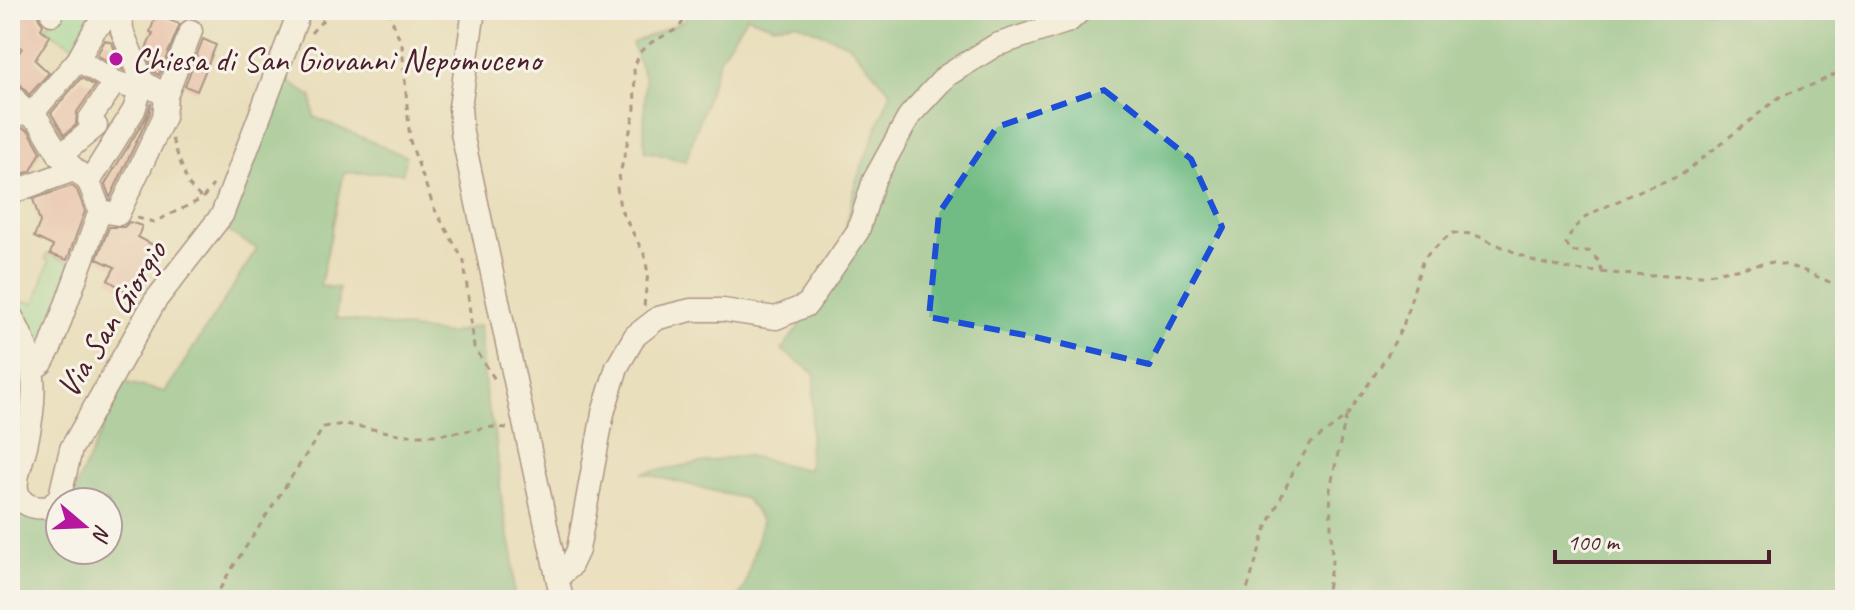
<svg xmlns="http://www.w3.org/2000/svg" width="1855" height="610" viewBox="0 0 1855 610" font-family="Caveat,sans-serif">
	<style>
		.green { fill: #8cdc9c; stroke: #6b7e64; stroke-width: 2 }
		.forest { fill: #71bc84; stroke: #5e6e58; stroke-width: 2 }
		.building { fill: #eda8a2 }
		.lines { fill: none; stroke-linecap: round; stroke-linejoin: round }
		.minor-casing { stroke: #623c41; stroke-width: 25 }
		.path { stroke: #623c41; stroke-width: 3; stroke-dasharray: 6 6; stroke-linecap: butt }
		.minor { stroke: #fff; stroke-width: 22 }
		.marked { fill: none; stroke: #1d4ed8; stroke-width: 6; stroke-dasharray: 16 10; stroke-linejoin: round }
		.poi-dot { fill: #b5179e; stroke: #f7f3e8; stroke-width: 3 }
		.labels { text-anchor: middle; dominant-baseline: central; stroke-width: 6; stroke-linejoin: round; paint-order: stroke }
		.poi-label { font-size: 34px; fill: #4a1f2b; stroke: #f7f3e8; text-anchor: start }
		.street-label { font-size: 34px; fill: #4a1f2b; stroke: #f7f3e8 }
	</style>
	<rect width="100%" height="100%" fill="#f7f3e8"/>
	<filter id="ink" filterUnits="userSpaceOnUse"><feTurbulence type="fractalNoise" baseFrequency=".0125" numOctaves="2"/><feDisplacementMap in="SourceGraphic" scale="16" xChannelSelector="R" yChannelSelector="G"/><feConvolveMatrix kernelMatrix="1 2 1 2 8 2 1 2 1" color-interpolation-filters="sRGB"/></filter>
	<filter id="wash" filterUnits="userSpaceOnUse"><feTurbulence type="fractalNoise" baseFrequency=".006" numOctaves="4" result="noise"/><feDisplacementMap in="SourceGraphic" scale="32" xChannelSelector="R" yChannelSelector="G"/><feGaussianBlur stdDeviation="1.8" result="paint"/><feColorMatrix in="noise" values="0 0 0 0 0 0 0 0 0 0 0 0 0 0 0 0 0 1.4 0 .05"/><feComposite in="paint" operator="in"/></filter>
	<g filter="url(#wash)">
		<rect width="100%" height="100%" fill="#eadfbc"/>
		<g class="green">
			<polygon points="58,10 105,10 76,47 45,29"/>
			<polygon points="47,254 77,265 40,360 15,306 25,301 35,303 49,261 45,259"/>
		</g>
		<g class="forest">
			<polygon points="687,10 1845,10 1845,600 736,600 745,586 762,521 746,499 642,473 745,455 808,470 815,374 782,350 837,272 856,181 891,92 850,45 795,22 774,26 747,16 720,58 686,161 644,151 645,79 632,43 684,21"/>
			<polygon points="286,80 312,97 314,117 406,156 403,173 344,173 320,286 339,288 336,318 448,334 480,325 486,398 496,441 502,504 513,556 514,600 10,600 10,503 60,520 60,550 108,550 108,502 69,502 124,382 165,392 257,249 221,227"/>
		</g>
		<g id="blocks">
			<g class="building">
				<polygon points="17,10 39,10 38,16 43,25 41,29 50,36 35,60 49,73 29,95 20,84 10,79 10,67 22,48 10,39 10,25"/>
				<polygon points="156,15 180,24 159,75 154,72 145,51 153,33 150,32"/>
				<polygon points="203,39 216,45 197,91 185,86"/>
				<polygon points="105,40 112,43 123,70 97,55"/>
				<polygon points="81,78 95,86 77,112 76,125 64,135 51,113"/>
				<polygon points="151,103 150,113 110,198 105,184 146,117"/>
				<polygon points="23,128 29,131 41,152 31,171 10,178 10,134"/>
				<polygon points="72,186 77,190 85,211 67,260 50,254 53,246 34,237 40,222 33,199"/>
				<polygon points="129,222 142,226 138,237 157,247 132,295 108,280 115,267 97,259 109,227 124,227"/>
			</g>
		</g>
	</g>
	<g filter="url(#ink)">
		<use href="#blocks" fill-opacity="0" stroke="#623c41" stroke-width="2"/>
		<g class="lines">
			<defs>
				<g id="minor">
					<polyline points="121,10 122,31 143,82"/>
					<polyline points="474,10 460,107 462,133 562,600"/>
					<polyline points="52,14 54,10"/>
					<polyline points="78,60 115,82 127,86"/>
					<polyline points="10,93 25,112"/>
					<polyline points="166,96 191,31"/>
					<polyline points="25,112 39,121 60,156 89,182"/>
					<polyline points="10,120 16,115 35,110 78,60 95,29 116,10"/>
					<polyline points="60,156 96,126 89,120 115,82"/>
					<polyline points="10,193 74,170"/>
					<polyline points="100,211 118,214 164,117 166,96 143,82"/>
					<path d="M10,314C38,361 38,394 26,446C23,458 15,477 17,489C20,507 36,509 51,507L60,496L71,449L155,301L222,215L300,10"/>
					<polyline points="32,370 42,363 51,346 100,211 89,182 134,110 143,82"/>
					<polyline points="558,577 570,567 578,550 603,413 617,367 635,336 658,318 691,310 723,310 776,318 807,305 858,231 874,180 910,115 946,76 996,45 1069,21 1081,10"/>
				</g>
			</defs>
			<use href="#minor" class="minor-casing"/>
			<g class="path">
				<polyline points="388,10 402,45 410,141 434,208 464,261 474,347 496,381"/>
				<polyline points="311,33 332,10"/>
				<polyline points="172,139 188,184 202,199"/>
				<polyline points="137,218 154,222 202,199 213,185"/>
				<polyline points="1602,272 1599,261 1589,251 1572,252 1566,243 1574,228 1588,215 1648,187 1680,176 1781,96 1812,85 1845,70"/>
				<polyline points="644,306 648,273 644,254 620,208 617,187 635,109 634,67 641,51 652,42 679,28 690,10"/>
				<polyline points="214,600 227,576 324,427 345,424 404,435 436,435 493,427 507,428"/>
				<polyline points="1244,600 1265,531 1294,470 1310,444 1346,417 1386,358 1403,326 1423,259 1451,233 1473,234 1539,263 1575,270 1646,276 1703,275 1773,262 1800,269 1845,289"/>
				<polyline points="1325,600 1332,562 1330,489 1346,417"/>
			</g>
			<use href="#minor" class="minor"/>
		</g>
	</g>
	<path d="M0 0H1855V610H0ZM1104,90L1191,159L1222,227L1149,364L1035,337L929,317L939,213L997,127Z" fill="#eadfbc" fill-opacity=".55" fill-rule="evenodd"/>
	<path class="marked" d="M1104,90L1191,159L1222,227L1149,364L1035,337L929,317L939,213L997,127Z"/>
	<circle class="poi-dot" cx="116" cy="59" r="8"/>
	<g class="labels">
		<g class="poi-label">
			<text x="132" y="59">Chiesa di San Giovanni Nepomuceno</text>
		</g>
		<g class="street-label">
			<text transform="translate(111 319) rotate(-58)">Via San Giorgio</text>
		</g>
	</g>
	<rect width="1855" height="610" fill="none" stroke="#f7f3e8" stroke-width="40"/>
	<g transform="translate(84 526) rotate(109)"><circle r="38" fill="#f7f3e8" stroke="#b29e9c" stroke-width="2"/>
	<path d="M0-6L14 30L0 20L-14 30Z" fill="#b5179e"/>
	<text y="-12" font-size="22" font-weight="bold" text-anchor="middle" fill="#4a1f2b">N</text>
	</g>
	<path d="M1555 550v12h214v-12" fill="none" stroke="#4a1f2b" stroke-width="4"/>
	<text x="1567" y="550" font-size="24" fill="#4a1f2b" stroke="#f7f3e8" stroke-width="6" paint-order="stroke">100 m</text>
</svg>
